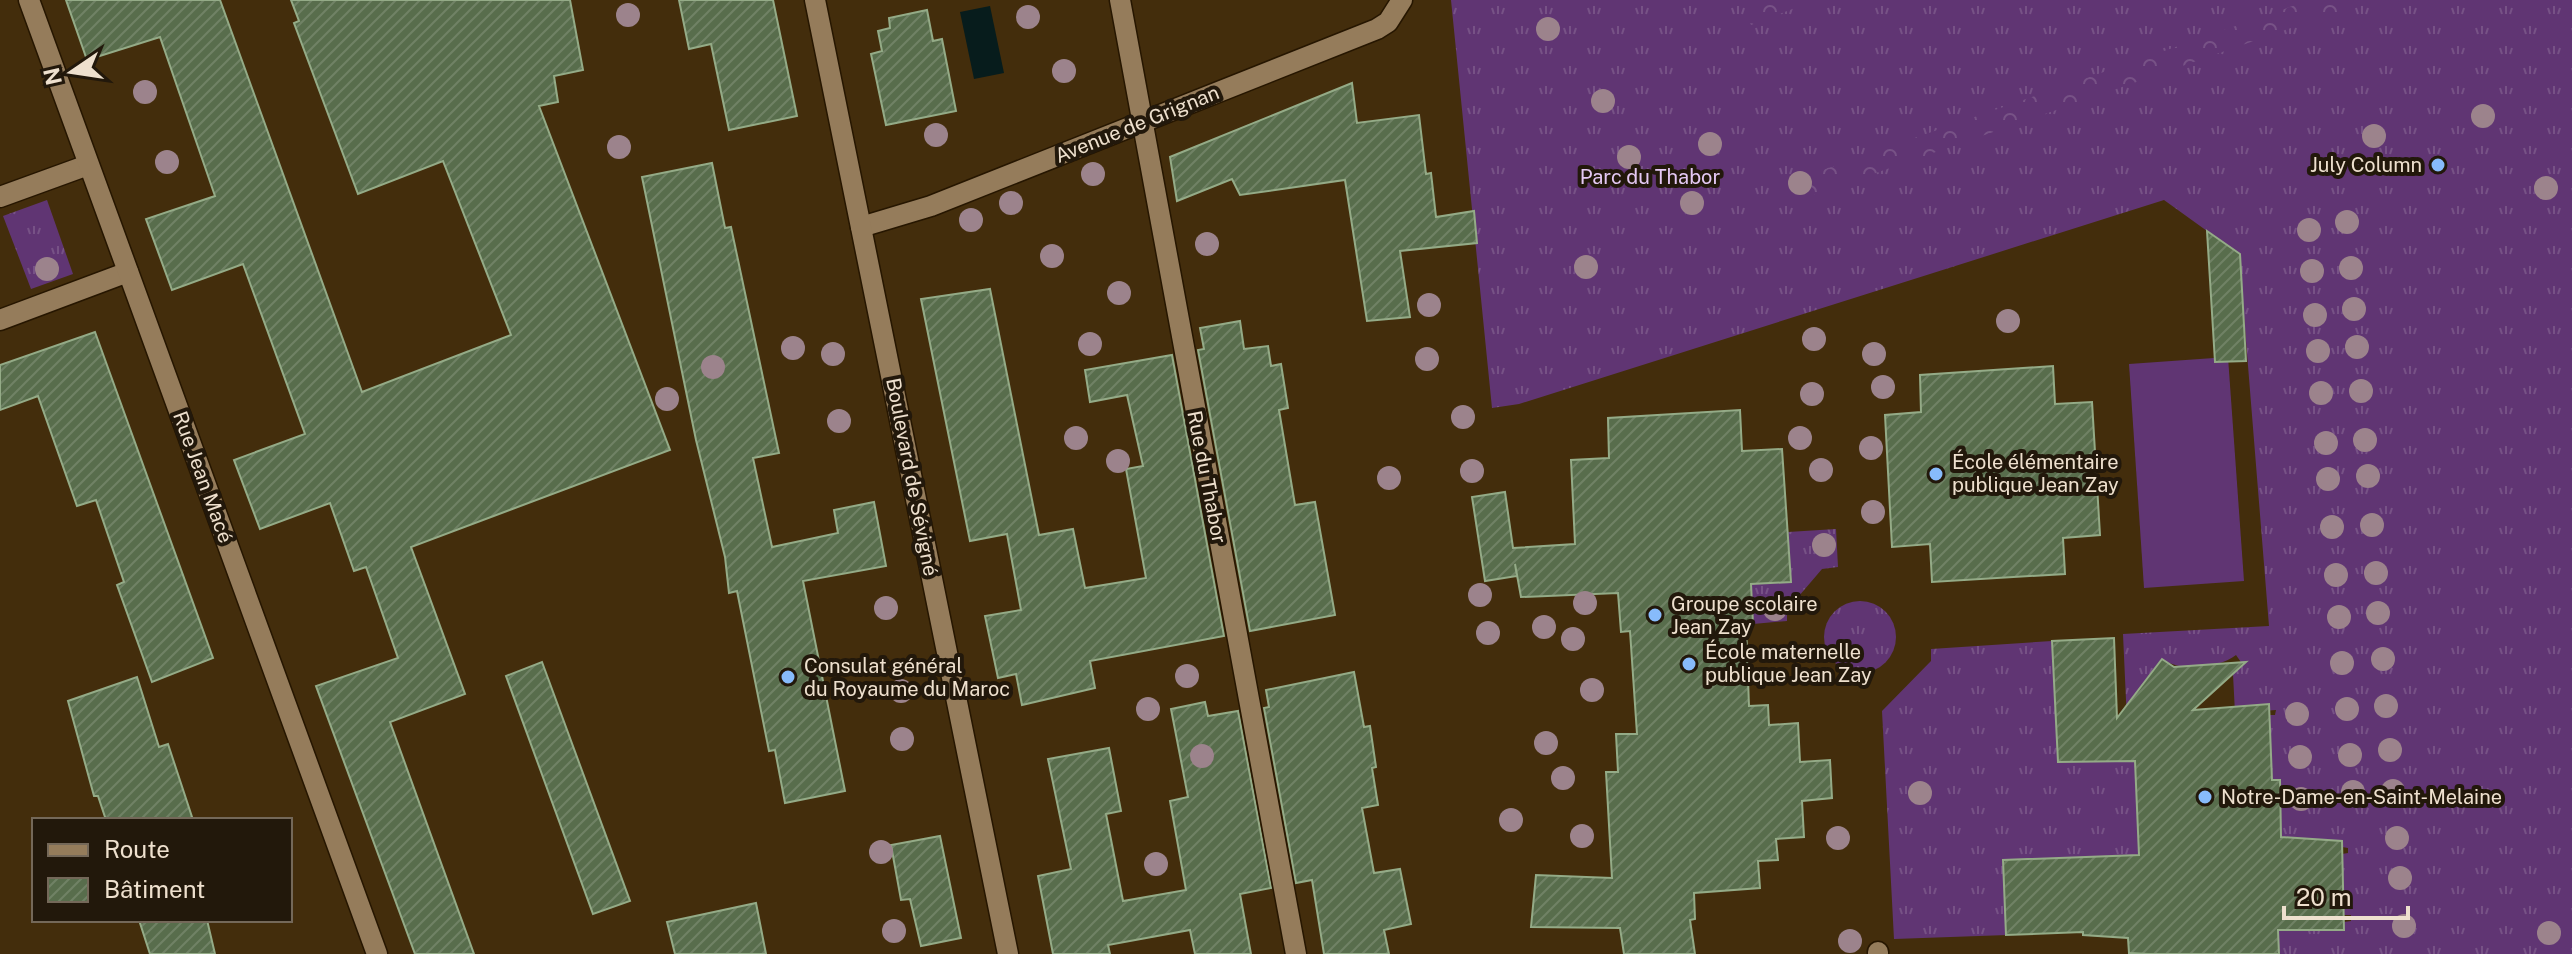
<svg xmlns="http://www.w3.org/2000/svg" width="2572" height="954" viewBox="0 0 2572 954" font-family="'Public Sans',sans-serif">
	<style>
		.grass { fill: url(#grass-tufts) }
		.forest { fill: url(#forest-crowns) }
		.garden { fill: #603573 }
		.water { fill: #071c1c }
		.building { fill: url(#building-hatch); stroke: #94ab87; stroke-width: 2 }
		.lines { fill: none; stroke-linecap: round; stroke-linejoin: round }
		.service-casing { stroke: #261600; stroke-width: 23 }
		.pedestrian-casing { stroke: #261600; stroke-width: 23 }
		.minor-casing { stroke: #261600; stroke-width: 23 }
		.tertiary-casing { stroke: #261600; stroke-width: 23 }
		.service { stroke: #957c5b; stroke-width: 20 }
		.pedestrian { stroke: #957c5b; stroke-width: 20 }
		.minor { stroke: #957c5b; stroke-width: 20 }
		.tertiary { stroke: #957c5b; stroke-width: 20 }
		.tree { fill: #9c838c }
		.poi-dot { fill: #87bbfb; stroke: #22180b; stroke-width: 3 }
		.labels { text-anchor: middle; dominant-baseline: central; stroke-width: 8; stroke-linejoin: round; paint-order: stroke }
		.street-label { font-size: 20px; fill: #eee0ce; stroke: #22180b }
		.poi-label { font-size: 20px; fill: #eee0ce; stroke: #22180b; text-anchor: start }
		.park-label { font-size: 20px; fill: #e5c9f4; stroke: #22180b }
	</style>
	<defs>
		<pattern id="grass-tufts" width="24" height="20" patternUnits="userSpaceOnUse" patternTransform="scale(2)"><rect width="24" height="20" fill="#603573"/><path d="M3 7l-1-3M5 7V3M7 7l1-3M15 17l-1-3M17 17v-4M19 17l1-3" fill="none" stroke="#775286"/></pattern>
		<pattern id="forest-crowns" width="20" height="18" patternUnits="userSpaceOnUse" patternTransform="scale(2)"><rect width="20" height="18" fill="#603573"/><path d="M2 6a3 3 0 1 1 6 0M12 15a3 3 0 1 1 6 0" fill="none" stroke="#775286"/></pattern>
		<pattern id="building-hatch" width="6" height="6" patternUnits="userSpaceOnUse" patternTransform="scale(2)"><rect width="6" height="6" fill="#586d4c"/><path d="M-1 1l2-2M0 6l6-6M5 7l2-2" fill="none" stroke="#708265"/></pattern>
	</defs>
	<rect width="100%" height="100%" fill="#432d0c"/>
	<g class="grass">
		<path d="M1451,0H2572V954H2279L2278,924L2344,930V922L2351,921V915H2344L2342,854L2348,853V848L2342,847V841L2281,837L2279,780H2272L2269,715H2275L2276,710L2235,713L2233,674L2243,665L2236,655C2218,669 2180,672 2162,659L2154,670L2164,680L2127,722L2123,634L2269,626L2239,254L2164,200L1519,404L1492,408Z"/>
		<polygon points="47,200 73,274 31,289 3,216"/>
		<polygon points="1836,529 1838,567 1822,569 1787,610 1787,621 1753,624 1751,584 1791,582 1788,532"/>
		<circle cx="1860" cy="637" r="36"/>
		<polygon points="2052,641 2058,762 2135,756 2139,855 2004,860 2007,935 1894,939 1882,711 1931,661 1931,649"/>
	</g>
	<g class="forest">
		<polygon points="1742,0 1816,0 1751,25"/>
		<polygon points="2310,0 2371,0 1804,198 1797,179"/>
	</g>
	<polygon class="garden" points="2228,357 2244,581 2144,588 2129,364"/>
	<polygon class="water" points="990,6 1004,73 974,79 960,12"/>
	<g class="building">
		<polygon points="66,0 220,0 362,392 511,335 443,161 358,194 294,23 299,21 291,0 570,0 583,70 554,76 558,102 539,106 670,450 411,547 465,694 390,722 474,954 415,954 316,686 398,658 366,567 354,571 330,503 260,529 234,460 305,434 243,264 172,290 146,219 215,196 160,37 87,60"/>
		<polygon points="679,0 773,0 797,116 729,130 711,44 689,49"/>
		<polygon points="927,10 933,41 942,39 956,111 886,125 871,54 882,51 878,31 890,28 889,18"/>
		<polygon points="1352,83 1357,123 1419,115 1426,174 1431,173 1436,217 1474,211 1477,243 1400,251 1410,317 1367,321 1345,180 1240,195 1232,179 1177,201 1170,157"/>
		<polygon points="712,163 725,228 731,227 779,453 753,458 772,547 838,533 834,510 874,502 886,566 803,581 845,791 785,803 775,750 769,751 737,591 729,593 725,557 696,440 642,177"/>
		<polygon points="2207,231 2240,254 2246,361 2215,362"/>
		<polygon points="990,289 1039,535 1073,529 1085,588 1146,578 1126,469 1143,466 1127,395 1090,402 1085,370 1172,355 1224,636 1090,661 1095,688 1022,705 1016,674 998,678 985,616 1021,610 1007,534 970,541 921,299"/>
		<polygon points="1240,321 1244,349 1268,346 1271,366 1281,364 1288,408 1279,410 1295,505 1315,502 1335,615 1250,631 1198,350 1204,349 1200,328"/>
		<polygon points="95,332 213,658 152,682 117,585 124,582 96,500 77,506 38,396 0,410 0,365"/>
		<polygon points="2053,366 2055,404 2092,402 2100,535 2063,538 2065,574 1932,582 1930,544 1892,547 1885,415 1921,412 1920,375"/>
		<polygon points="1740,410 1742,451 1782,449 1791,582 1751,584 1753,624 1746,624 1749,706 1768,705 1769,725 1798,723 1800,762 1830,760 1832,798 1802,801 1804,837 1776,839 1778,860 1758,861 1760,888 1694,893 1695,919 1690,920 1695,954 1624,954 1620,928 1531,927 1536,875 1612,878 1606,772 1618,772 1616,734 1637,734 1630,631 1621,632 1618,593 1521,597 1515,564 1517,576 1485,581 1472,497 1505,492 1513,548 1575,544 1571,460 1609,458 1608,418"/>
		<polygon points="2114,638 2117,718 2162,659 2174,667 2246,662 2193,710 2269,704 2272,780 2280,780 2281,837 2342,841 2344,930 2278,930 2279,954 2148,954 2129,953 2128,938 2083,935 2083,932 2006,935 2003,860 2139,855 2135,761 2058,762 2052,641"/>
		<polygon points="542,662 630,901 593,914 506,676"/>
		<polygon points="1354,672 1364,727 1370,726 1376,767 1372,768 1378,805 1362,808 1374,873 1400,869 1411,924 1384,930 1389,954 1324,954 1312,880 1296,883 1264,708 1269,707 1266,690"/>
		<polygon points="137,677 159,747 168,744 193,820 106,820 98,796 94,796 68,701"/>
		<polygon points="1205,702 1208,716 1238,711 1271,888 1240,894 1251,954 1195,954 1190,930 1108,945 1110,954 1053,954 1038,876 1071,869 1048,759 1109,748 1121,811 1106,814 1123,901 1186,890 1170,801 1188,797 1171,709"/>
		<polygon points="940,836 961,938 921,946 910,899 901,900 891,845"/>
		<polygon points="756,903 766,954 675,954 667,922"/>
		<polygon points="139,920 207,920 215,954 150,954"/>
	</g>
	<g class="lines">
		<defs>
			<polyline id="service" points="1878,952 1878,954"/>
			<g id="pedestrian">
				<polyline points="0,197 88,165"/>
				<polyline points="0,320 128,272"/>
			</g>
			<g id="minor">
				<polyline points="29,0 377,954"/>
				<polyline points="1120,0 1296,954"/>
				<polyline points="861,227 931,206 1377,29 1388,22 1402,0"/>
			</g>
			<polyline id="tertiary" points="815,0 1008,954"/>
		</defs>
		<use href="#service" class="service-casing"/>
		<use href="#pedestrian" class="pedestrian-casing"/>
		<use href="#minor" class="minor-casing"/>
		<use href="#tertiary" class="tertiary-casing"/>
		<use href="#service" class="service"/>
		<use href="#pedestrian" class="pedestrian"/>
		<use href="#minor" class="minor"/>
		<use href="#tertiary" class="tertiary"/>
	</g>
	<g class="tree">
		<circle cx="628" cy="15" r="12"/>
		<circle cx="1028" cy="17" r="12"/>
		<circle cx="1548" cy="29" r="12"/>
		<circle cx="1064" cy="71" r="12"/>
		<circle cx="145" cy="92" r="12"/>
		<circle cx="1603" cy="101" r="12"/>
		<circle cx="2483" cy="116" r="12"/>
		<circle cx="936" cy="135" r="12"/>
		<circle cx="2374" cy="136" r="12"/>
		<circle cx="1710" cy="144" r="12"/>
		<circle cx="619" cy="147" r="12"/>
		<circle cx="1629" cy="157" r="12"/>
		<circle cx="167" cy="162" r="12"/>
		<circle cx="1093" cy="174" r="12"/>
		<circle cx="1800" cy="183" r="12"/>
		<circle cx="2546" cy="188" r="12"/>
		<circle cx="1011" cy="203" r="12"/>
		<circle cx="1692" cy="203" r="12"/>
		<circle cx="971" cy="220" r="12"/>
		<circle cx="2347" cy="222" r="12"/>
		<circle cx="2309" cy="230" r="12"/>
		<circle cx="1207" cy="244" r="12"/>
		<circle cx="1052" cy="256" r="12"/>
		<circle cx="1586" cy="267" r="12"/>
		<circle cx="2351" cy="268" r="12"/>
		<circle cx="47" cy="269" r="12"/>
		<circle cx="2312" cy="271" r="12"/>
		<circle cx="1119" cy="293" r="12"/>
		<circle cx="1429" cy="305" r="12"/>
		<circle cx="2354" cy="309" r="12"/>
		<circle cx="2315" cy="315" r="12"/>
		<circle cx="2008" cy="321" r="12"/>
		<circle cx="1814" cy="339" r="12"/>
		<circle cx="1090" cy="344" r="12"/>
		<circle cx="2357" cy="347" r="12"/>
		<circle cx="793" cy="348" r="12"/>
		<circle cx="2318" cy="351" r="12"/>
		<circle cx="833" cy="354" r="12"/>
		<circle cx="1874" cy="354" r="12"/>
		<circle cx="1427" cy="359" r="12"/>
		<circle cx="713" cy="367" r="12"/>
		<circle cx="1883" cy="387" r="12"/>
		<circle cx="2361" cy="391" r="12"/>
		<circle cx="2321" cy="393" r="12"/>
		<circle cx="1812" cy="394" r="12"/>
		<circle cx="667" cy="399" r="12"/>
		<circle cx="1463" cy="417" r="12"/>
		<circle cx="839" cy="421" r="12"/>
		<circle cx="1076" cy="438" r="12"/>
		<circle cx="1800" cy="438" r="12"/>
		<circle cx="2365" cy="440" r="12"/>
		<circle cx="2326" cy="443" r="12"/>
		<circle cx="1871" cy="448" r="12"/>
		<circle cx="1118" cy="461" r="12"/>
		<circle cx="1821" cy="470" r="12"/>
		<circle cx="1472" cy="471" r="12"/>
		<circle cx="2368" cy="476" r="12"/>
		<circle cx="1389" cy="478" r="12"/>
		<circle cx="2328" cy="479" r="12"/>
		<circle cx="1873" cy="512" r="12"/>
		<circle cx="2372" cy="525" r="12"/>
		<circle cx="2332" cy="527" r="12"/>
		<circle cx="1824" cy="545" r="12"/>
		<circle cx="2376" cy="573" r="12"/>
		<circle cx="2336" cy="575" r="12"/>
		<circle cx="1480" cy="595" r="12"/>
		<circle cx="1585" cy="603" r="12"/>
		<circle cx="886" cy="608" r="12"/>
		<circle cx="1775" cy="609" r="12"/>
		<circle cx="2378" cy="613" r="12"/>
		<circle cx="2339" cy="617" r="12"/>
		<circle cx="1544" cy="627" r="12"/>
		<circle cx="1488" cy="633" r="12"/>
		<circle cx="1573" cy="639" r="12"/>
		<circle cx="2383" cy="659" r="12"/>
		<circle cx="2342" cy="663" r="12"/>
		<circle cx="1187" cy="676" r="12"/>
		<circle cx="1592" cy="690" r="12"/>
		<circle cx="901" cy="691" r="12"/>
		<circle cx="2386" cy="706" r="12"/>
		<circle cx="1148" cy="709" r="12"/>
		<circle cx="2347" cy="709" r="12"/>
		<circle cx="2297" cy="714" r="12"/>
		<circle cx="902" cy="739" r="12"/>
		<circle cx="1546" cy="743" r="12"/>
		<circle cx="2390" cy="750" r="12"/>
		<circle cx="2350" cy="755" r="12"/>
		<circle cx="1202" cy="756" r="12"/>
		<circle cx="2300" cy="757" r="12"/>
		<circle cx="1563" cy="778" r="12"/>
		<circle cx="2393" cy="791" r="12"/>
		<circle cx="2353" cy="792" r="12"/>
		<circle cx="1920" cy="793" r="12"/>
		<circle cx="2301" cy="799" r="12"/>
		<circle cx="1511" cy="820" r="12"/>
		<circle cx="1582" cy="836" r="12"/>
		<circle cx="1838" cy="838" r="12"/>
		<circle cx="2397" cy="838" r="12"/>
		<circle cx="881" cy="852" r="12"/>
		<circle cx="1156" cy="864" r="12"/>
		<circle cx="2400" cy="878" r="12"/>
		<circle cx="2404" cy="926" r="12"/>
		<circle cx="894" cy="931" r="12"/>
		<circle cx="2549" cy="933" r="12"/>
		<circle cx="1850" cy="941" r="12"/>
	</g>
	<g class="poi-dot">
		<circle cx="2438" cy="165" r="8"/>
		<circle cx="1936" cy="474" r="8"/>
		<circle cx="1655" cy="615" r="8"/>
		<circle cx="1689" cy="664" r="8"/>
		<circle cx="788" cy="677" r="8"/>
		<circle cx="2205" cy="797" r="8"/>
	</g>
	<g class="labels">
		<g class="street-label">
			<text transform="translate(1137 124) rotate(-22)">Avenue de Grignan</text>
			<text transform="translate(203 477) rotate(70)">Rue Jean Macé</text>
			<text transform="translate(912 477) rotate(79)">Boulevard de Sévigné</text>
			<text transform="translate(1207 477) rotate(79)">Rue du Thabor</text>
		</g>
		<g class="poi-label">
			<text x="2422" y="165" text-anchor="end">July Column</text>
			<text x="1952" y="462">École élémentaire<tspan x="1952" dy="23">publique Jean Zay</tspan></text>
			<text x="1671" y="604">Groupe scolaire<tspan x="1671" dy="23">Jean Zay</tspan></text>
			<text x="1705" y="652">École maternelle<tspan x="1705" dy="23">publique Jean Zay</tspan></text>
			<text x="804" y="666">Consulat général<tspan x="804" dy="23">du Royaume du Maroc</tspan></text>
			<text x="2221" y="797">Notre-Dame-en-Saint-Melaine</text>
		</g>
		<g class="park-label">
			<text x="1650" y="177">Parc du Thabor</text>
		</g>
	</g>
	<rect x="32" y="818" width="260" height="104" fill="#22180b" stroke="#746859" stroke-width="2"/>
	<rect x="48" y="844" width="40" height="12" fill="#957c5b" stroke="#746859" stroke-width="2"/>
	<text x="104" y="858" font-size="24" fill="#eee0ce">Route</text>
	<rect x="48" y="878" width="40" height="24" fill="url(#building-hatch)" stroke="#746859" stroke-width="2"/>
	<text x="104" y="898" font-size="24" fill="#eee0ce">Bâtiment</text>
	<g transform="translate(72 72) rotate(257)" stroke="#22180b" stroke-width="6" paint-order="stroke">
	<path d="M0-6L14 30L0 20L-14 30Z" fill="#eee0ce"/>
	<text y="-12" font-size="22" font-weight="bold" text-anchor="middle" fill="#eee0ce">N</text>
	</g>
	<path d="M2284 906v12h124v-12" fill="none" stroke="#eee0ce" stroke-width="4"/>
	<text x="2296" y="906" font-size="24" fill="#eee0ce" stroke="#22180b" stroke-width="6" paint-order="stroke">20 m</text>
</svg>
